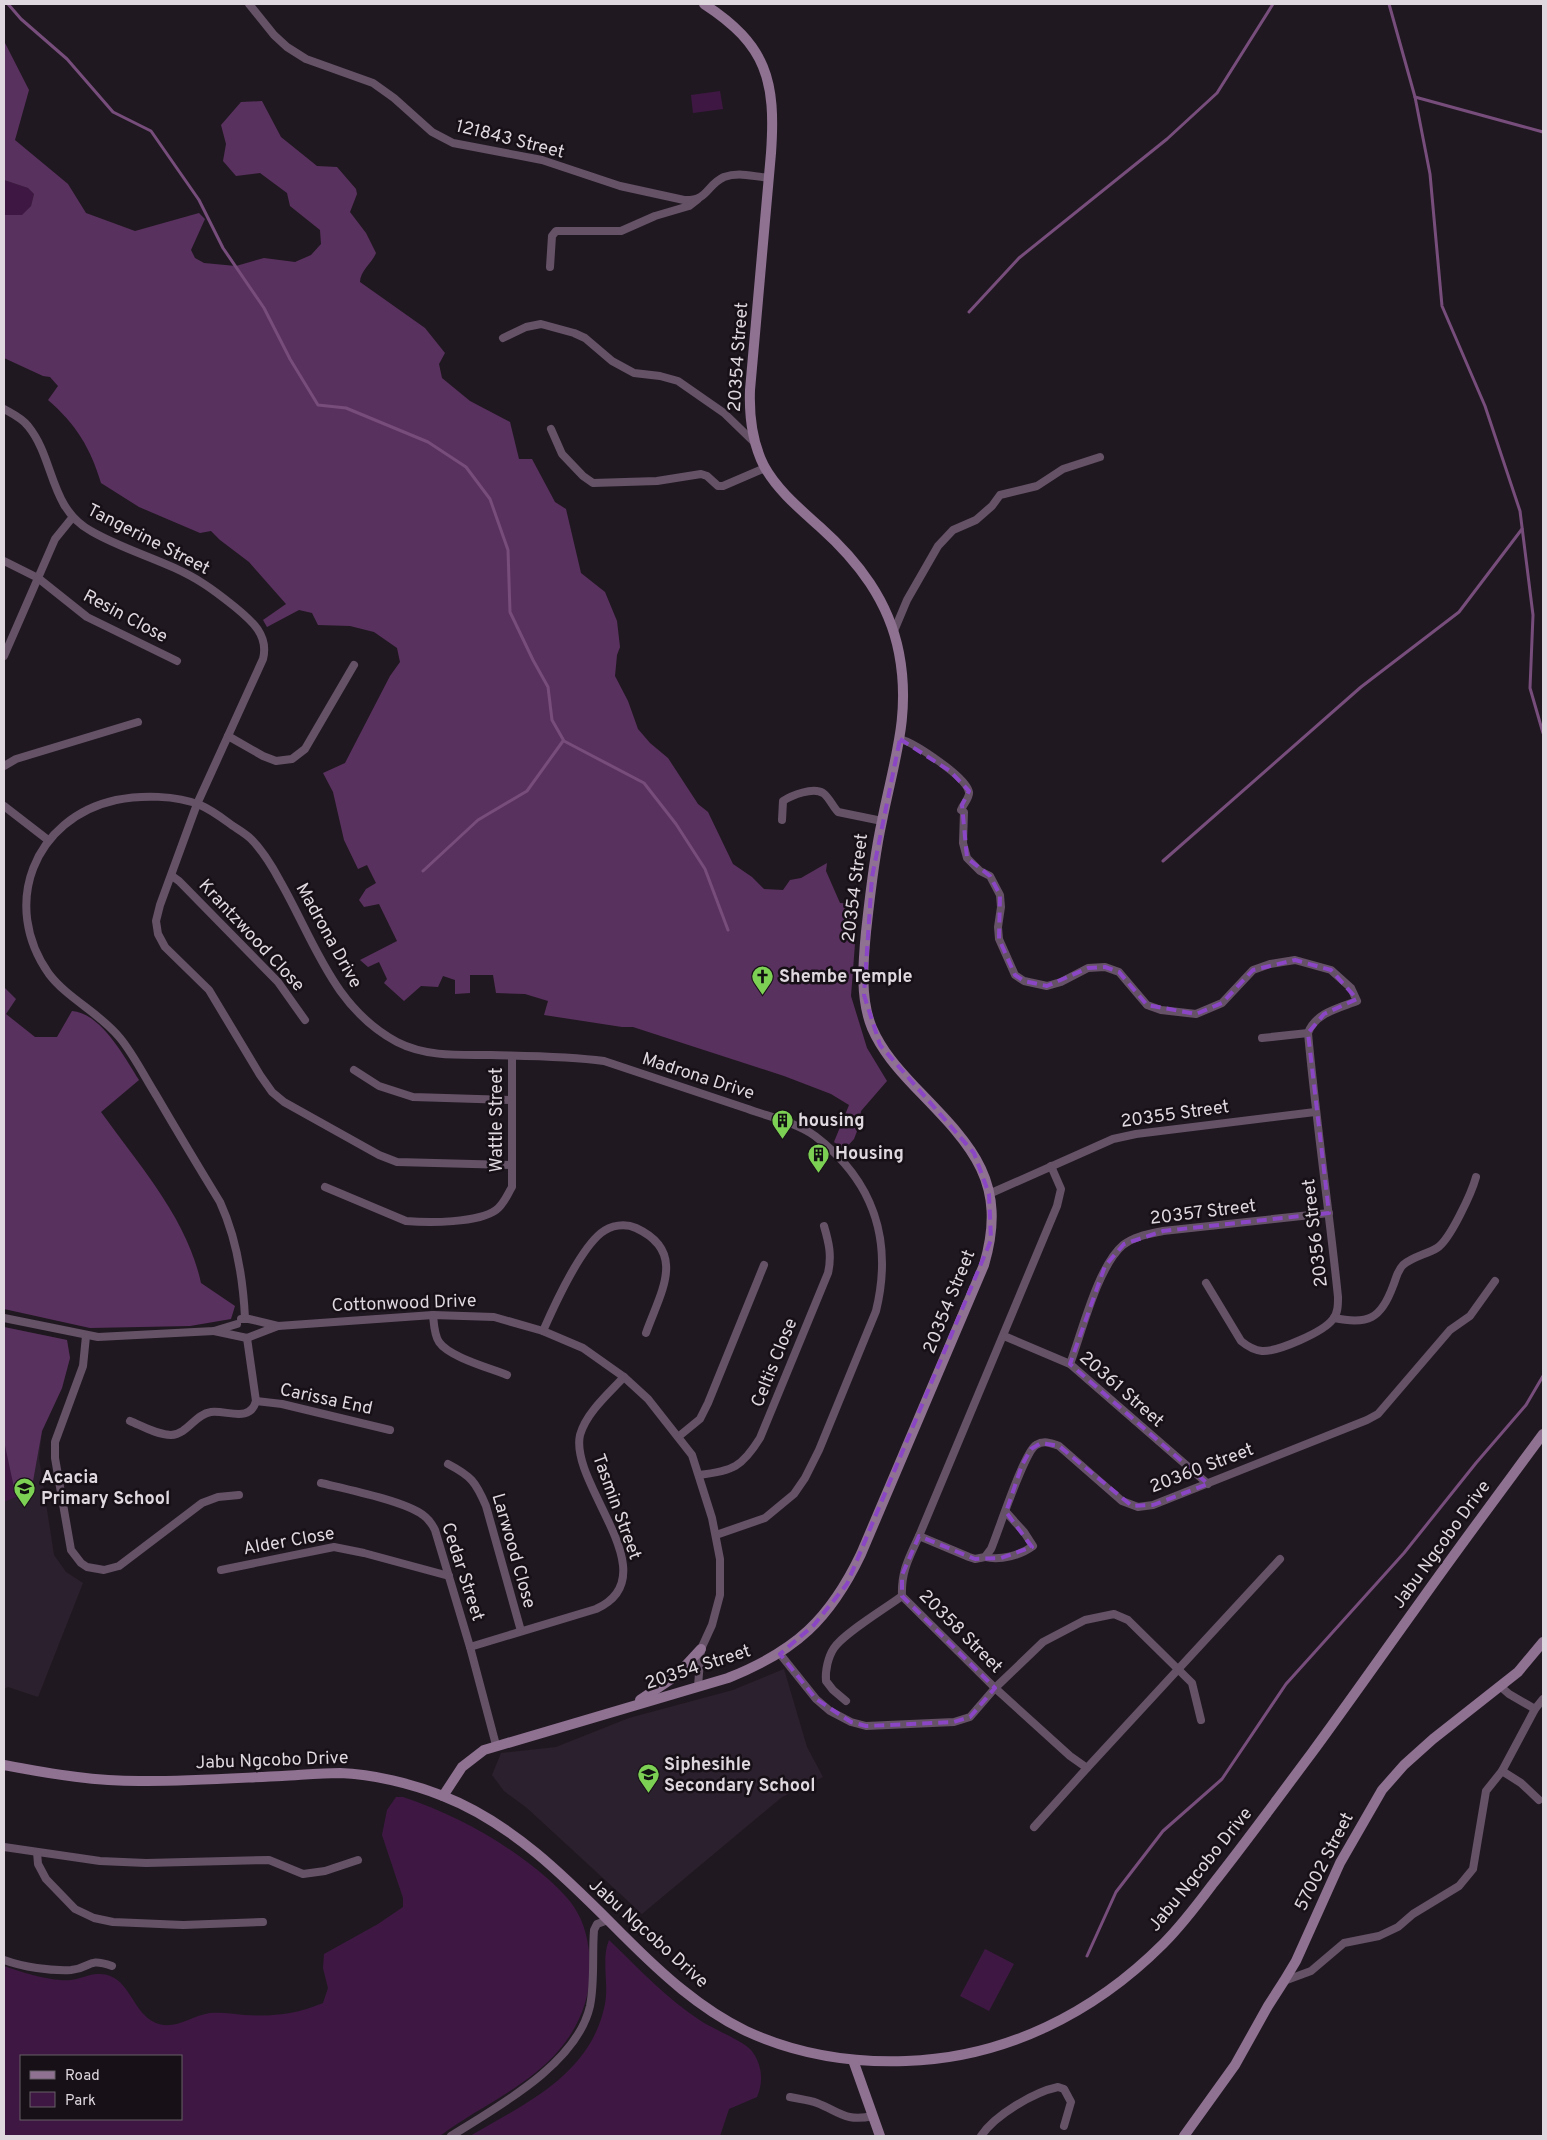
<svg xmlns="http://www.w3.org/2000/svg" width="1547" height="2140" viewBox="0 0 1547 2140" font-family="Overpass,sans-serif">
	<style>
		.built { fill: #2b202d }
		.green { fill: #3e1843; fill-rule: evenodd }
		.forest { fill: #59315e }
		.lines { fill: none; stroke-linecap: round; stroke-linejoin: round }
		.stream { stroke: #774d7c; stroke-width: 3 }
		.street { stroke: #655267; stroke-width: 8 }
		.secondary { stroke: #8f7192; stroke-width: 10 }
		.marked { fill: none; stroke: #8a46c4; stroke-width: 4; stroke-dasharray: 10 6; stroke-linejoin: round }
		.labels { text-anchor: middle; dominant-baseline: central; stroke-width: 5; stroke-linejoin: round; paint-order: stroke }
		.street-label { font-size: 18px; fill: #dfd9df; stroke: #171017 }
		.poi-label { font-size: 18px; font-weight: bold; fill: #dfd9df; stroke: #171017; text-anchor: start }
	</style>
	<rect width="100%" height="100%" fill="#201821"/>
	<g class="built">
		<polygon points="4,1327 67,1340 70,1358 62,1388 42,1431 39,1458 54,1555 66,1572 83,1583 38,1697 8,1687 4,1689"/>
		<polygon points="784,1669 807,1747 823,1777 782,1797 642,1914 527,1808 504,1791 492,1775 501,1753 556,1747 629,1718 733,1690"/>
	</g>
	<g class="green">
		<polygon points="720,91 723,109 693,113 691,95"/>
		<polygon points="4,180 28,188 34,194 31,206 22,216 4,215"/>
		<polygon points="4,1441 16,1497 4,1502"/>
		<path d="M396,1797H403C456,1815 504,1841 547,1878C558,1888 570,1899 577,1912C587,1929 590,1951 590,1970C590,2000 578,2028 559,2050C528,2087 478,2107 440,2136H4V1966C21,1972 52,1982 71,1980C80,1979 91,1973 100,1974C129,1975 131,2009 152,2021C172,2033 190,2016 210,2013C222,2012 233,2014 244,2015C272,2017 297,2014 323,2003L328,1988L323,1968L324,1954L378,1924L403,1907V1898L382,1835L387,1810ZM21,2056H181V2119H21Z"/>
		<path d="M609,1940C637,1967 668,2000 701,2021C713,2029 743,2041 751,2050C762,2064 764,2081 757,2097L729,2109L720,2136H470C526,2103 591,2075 605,2004C609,1983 601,1959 609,1940Z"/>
		<polygon points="985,1949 1014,1964 989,2011 960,1996"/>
	</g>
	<g class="forest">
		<path d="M4,41L29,90L15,140L68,184L86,213L135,231L199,213L205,219L191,250L195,258L204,263L236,266L264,258L295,262L311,255L321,244L320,230L290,206L287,193L260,173L236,176L223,161L226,144L221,125L241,102L262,101L281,137L317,166L337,167L356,189L357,194L350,212L366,233L376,253C372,263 360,271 360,282L425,328L445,353L439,364L442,378L470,401L510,422L519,459H532L555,502L566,509L581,573L605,592L617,621L620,647L617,655L615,676L628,701L638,729L650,743L668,758L698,804L708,812L733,864L752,877L764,889L783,890L790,880L801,878L827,863L826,871L840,903L858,904L851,996L867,1048L887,1081L861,1111L859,1126L854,1139L844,1150L834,1142L849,1105L831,1094L784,1076L633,1027H622L544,1015L548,1001L525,994L496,993L493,975H470V993L455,994V980L443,976L438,987L421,986L404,1001L384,983L387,979L379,962L368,967L360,960L397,941L379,904L364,907L359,900L366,889L376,883L367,865L358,869L344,840L333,792L323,773L345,763L390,676L400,662L397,648L374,632L350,626L318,625L312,613L299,610L267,627L263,620L286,604L249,562L220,540L211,531L200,533L139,507L101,483C91,449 76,424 48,400L58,386L50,377L43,376L4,358V215H22L31,206L34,194L28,188L4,180Z"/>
		<path d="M4,987L16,999L6,1014L35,1037H57L72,1011C101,1013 125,1058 139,1080L101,1112C139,1165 187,1218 201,1283L235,1306L231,1319L190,1326L90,1328L4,1309Z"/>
		<polygon points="4,1327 67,1340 70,1358 62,1388 42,1431 30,1498 16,1497 4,1441"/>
	</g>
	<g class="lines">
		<g class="stream">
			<polyline points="8,4 21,19 67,59 113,112 151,131 199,200 223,248 264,308 290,359 318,405 346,408 428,442 466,467 490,499 508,550 510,612 533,660 548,687 552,720 564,741 644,783 676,824 705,869 728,930"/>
			<polyline points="1389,4 1415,97 1430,174 1442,306 1485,406 1520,511 1533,615 1530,688 1543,733"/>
			<polyline points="1415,97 1543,132"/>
			<polyline points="969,312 1019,258 1167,139 1217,93 1273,4"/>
			<polyline points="1163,861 1361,687 1459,612 1522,529"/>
			<polyline points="423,871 478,820 527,791 563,741"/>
			<polyline points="1087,1956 1116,1892 1163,1831 1222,1779 1286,1684 1404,1553 1476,1463 1526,1405 1543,1376"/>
		</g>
		<g class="street">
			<path d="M249,4L274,35L287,47L306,59L373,83L394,98L432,132L453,143L542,160L620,186L684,200C709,201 706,185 724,177C738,172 754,176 768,178"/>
			<polyline points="550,267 552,236 556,231 621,231 655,216 689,206 698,199"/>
			<polyline points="503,338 526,327 541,324 574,333 585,338 612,361 634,373 660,376 678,381 724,413 756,444"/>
			<path d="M4,409C13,414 22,418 28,426C55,459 49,508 91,531C127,552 169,561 204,584C215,591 225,599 235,607C252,621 269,635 263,659L197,804L160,905L156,921L158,934L165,947L209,990L260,1075L272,1092L284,1102L379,1155L397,1162L512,1165"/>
			<polyline points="551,429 562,454 583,476 593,483 657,481 701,474 707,476 718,486 723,486 765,468"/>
			<polyline points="4,561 38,578 87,617 177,661"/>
			<polyline points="894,631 907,600 938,546 953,530 976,520 992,506 1000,495 1037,486 1063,469 1100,457"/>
			<polyline points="4,656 55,539 72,518"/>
			<polyline points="228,736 263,756 276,761 292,759 305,749 354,665"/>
			<path d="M900,739C915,743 966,777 969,792C970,798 963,804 961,810L964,812L963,843L967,858L980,871L990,876L1000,895L1001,907L998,927L999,939L1015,975L1024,981L1047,986L1061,982L1088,968L1105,967L1119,972L1147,1005L1161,1010L1196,1014L1222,1003L1253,970L1270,964L1295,960L1331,970L1351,988L1357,1001C1339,1008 1315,1013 1308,1033C1316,1121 1329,1209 1338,1297C1338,1305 1338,1313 1333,1319C1324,1332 1277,1352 1262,1351C1253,1350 1247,1346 1241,1341L1206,1283"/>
			<polyline points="4,766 16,759 138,722"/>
			<polyline points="4,806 48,840"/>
			<path d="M782,820L783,801C792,795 813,787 823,793C829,797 833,807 838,812L882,821"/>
			<polyline points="172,876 179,881 278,982 305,1020"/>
			<polyline points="1262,1038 1308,1033"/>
			<polyline points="354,1070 379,1086 413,1097 511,1100"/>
			<path d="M1051,1166L1061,1189L1057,1206L919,1536C909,1558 901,1571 902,1596L995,1688L1070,1756L1087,1768L1280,1559"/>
			<path d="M325,1187L406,1221C429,1223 478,1223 496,1210C504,1204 507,1195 512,1187V1056"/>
			<polyline points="989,1194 1113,1139 1136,1134 1315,1112"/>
			<path d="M433,1315C434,1324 434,1334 439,1342C449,1357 490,1368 507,1375"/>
			<polyline points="4,1318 98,1337 214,1331 237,1324"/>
			<path d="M245,1318C243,1277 237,1239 220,1202C198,1166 177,1131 156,1095C144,1076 134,1055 120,1038C100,1013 68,999 49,974C0,905 34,818 116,800C141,795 176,795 200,805C212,810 222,818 233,826C239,830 246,834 251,839C263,851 272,866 280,881C314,940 333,1008 397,1042C426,1057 460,1055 491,1055C529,1056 567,1056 604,1061C652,1077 700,1093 748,1109C770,1117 797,1123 815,1136C874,1181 893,1241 876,1311L819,1450L805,1478L794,1494L765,1518L716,1535"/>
			<path d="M1334,1318C1368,1325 1381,1319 1393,1286C1396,1279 1397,1271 1403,1265C1412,1257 1427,1254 1437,1248C1450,1240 1472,1192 1476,1177"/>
			<polyline points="241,1319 249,1319 278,1326"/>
			<polyline points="214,1331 247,1338 278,1326 433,1315 494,1317 543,1331 583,1348 624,1377 648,1399 692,1455 712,1518 720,1559 720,1595 712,1625 701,1649 698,1686"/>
			<path d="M543,1331C554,1306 580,1250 601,1233C611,1225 625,1223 636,1228C688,1252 660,1293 646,1333"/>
			<polyline points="86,1336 83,1366 55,1442 55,1458 71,1550 81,1563 87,1567 104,1570 119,1566 202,1503 218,1497 239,1495"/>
			<polyline points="1004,1336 1070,1364 1208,1484"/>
			<path d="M1070,1364C1082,1332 1098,1266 1123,1245C1135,1236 1149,1234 1163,1231L1329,1213"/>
			<polyline points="256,1401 282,1404 390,1430"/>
			<path d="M130,1421C142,1426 157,1435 171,1435C188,1434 195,1414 211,1412C227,1410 250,1423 256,1401L247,1338"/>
			<polyline points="678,1437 700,1419 708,1403 764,1265"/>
			<path d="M448,1464C471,1476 476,1482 486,1506L521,1631"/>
			<path d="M699,1475C733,1471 742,1467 760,1438L828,1273C832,1256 829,1243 824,1226"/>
			<path d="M321,1483C346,1489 405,1501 423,1515C429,1519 432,1524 435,1530L470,1647L496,1745"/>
			<path d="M919,1536L969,1557L975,1559L985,1557L991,1549C999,1530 1024,1452 1036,1445C1044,1440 1051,1443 1059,1446L1122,1501L1138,1507L1153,1505L1367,1420L1378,1414L1450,1330L1470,1316L1495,1281"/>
			<path d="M985,1557C1000,1561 1021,1555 1033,1546L1024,1532L1006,1512"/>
			<polyline points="221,1570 334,1547 364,1553 449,1576"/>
			<path d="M470,1647L596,1609C670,1576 569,1485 580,1435C586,1413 609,1393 624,1377"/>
			<polyline points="780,1654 816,1699 830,1711 851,1722 866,1726 954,1722 970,1717 995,1688 1043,1642 1085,1620 1114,1614 1128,1620 1192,1683 1201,1720"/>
			<polyline points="1501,1687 1509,1694 1535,1709"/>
			<path d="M846,1701L833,1690L826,1681C825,1671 828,1657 834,1648C844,1633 886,1608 902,1596"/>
			<polyline points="1502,1771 1521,1783 1539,1800"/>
			<polyline points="1034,1827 1087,1768"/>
			<polyline points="4,1847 100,1861 146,1863 269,1860 303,1874 325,1871 358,1860"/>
			<polyline points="37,1852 38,1864 46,1879 75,1909 94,1918 113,1922 183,1925 263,1922"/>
			<path d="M4,1960C23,1967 50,1971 71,1970C92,1968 86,1957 112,1966"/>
			<polyline points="1284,1981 1311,1971 1344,1943 1379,1936 1398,1927 1413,1914 1459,1886 1473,1869 1486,1791 1502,1771 1535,1709 1543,1699"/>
			<path d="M790,2097C799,2099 809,2100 817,2103C840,2112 845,2122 873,2116"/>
			<path d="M451,2136C497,2107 577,2064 590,2006C595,1981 592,1956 594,1930L597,1924L608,1920"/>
			<path d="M981,2136C995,2115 1034,2092 1058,2087L1064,2089L1071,2102L1064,2126"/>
		</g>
		<g class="secondary">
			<polyline points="640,1700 677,1675 701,1649"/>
			<path d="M4,1765C51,1774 99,1782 147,1781C192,1781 237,1778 282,1776C301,1775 321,1773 340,1773C373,1774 413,1784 443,1796C515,1824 572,1884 625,1937C661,1973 700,2009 746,2031C796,2054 851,2063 906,2061C1005,2058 1094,2013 1163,1944C1181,1926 1197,1905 1212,1885C1246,1842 1278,1798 1311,1754C1347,1705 1382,1655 1418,1605C1459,1547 1501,1491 1543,1434"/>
			<path d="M443,1796L462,1767L484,1750L728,1678C796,1651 830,1619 861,1554L984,1265C1009,1180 970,1144 915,1087C898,1069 882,1051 872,1028C860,999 863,963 866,932C870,895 874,857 882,821C894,760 911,715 899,653C889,601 858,561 820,527C800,509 777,490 764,466C752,442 749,417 750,390L771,153C776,81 767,45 704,4"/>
			<polyline points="853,2060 880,2136"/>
			<polyline points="1184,2136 1235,2065 1268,2006 1284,1981 1296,1961 1340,1863 1382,1790 1404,1765 1433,1739 1518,1672 1543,1642"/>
		</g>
	</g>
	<path class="marked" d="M900,739L950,771L969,791L962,805L967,858L990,876L1000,895L999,939L1015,975L1024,981L1047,986L1088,968L1105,967L1119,972L1147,1005L1196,1014L1222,1003L1253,970L1295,960L1331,970L1357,999L1324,1014L1308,1033L1329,1213L1163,1231L1124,1244L1105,1266L1070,1364L1208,1484L1153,1505L1132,1506L1059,1446L1041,1443L1031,1449L1022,1465L1006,1512L1032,1547L1001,1558L975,1559L919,1536L902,1575V1596L995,1688L970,1717L954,1722L866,1726L851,1722L816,1699L780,1654L814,1625L847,1584L991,1240L989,1194L974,1153L880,1045L864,995L872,877Z"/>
	<defs>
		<symbol id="church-pin" viewBox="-11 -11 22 30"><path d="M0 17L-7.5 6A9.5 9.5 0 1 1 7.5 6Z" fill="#7cd154" stroke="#171017"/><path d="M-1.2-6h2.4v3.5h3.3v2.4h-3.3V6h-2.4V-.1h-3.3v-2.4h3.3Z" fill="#111"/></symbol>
		<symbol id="building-pin" viewBox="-11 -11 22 30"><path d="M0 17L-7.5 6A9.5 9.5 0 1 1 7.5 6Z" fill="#7cd154" stroke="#171017"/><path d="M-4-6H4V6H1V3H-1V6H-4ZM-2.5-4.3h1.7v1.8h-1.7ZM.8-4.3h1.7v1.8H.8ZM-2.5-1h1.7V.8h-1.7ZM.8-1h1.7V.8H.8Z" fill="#111"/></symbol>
		<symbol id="school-pin" viewBox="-11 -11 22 30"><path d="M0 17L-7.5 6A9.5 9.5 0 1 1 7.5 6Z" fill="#7cd154" stroke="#171017"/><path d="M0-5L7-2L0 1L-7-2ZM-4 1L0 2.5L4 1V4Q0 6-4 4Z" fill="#111"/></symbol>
	</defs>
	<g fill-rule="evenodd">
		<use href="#church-pin" x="750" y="964" width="25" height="34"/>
		<use href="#building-pin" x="770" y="1108" width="25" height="34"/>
		<use href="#building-pin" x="806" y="1142" width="25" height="34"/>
		<use href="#school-pin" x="12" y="1476" width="25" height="34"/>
		<use href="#school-pin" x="636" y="1762" width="25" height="34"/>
	</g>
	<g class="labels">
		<g class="street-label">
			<text transform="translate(510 140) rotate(14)">121843 Street</text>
			<text transform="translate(739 357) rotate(-86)">20354 Street</text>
			<text transform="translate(148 540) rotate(27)">Tangerine Street</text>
			<text transform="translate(125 617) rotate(28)">Resin Close</text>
			<text transform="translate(856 888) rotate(-83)">20354 Street</text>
			<text transform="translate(251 936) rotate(47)">Krantzwood Close</text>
			<text transform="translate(328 936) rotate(61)">Madrona Drive</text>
			<text transform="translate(698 1077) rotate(18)">Madrona Drive</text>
			<text transform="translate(1175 1115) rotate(-8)">20355 Street</text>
			<text transform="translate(497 1120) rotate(-90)">Wattle Street</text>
			<text transform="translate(1203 1213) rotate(-7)">20357 Street</text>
			<text transform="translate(1316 1233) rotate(-97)">20356 Street</text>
			<text transform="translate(950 1302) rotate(-68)">20354 Street</text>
			<text transform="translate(404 1304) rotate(-2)">Cottonwood Drive</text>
			<text transform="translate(775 1363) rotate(-68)">Celtis Close</text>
			<text transform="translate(1121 1390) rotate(41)">20361 Street</text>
			<text transform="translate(326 1400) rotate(12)">Carissa End</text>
			<text transform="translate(1202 1469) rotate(-21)">20360 Street</text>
			<text transform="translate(616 1507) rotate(70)">Tasmin Street</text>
			<text transform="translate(289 1542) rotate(-10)">Alder Close</text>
			<text transform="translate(1442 1545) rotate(-54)">Jabu Ngcobo Drive</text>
			<text transform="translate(513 1551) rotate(74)">Larwood Close</text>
			<text transform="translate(462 1572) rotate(72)">Cedar Street</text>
			<text transform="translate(960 1632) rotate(45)">20358 Street</text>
			<text transform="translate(698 1668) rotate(-18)">20354 Street</text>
			<text transform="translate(272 1761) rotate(-2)">Jabu Ngcobo Drive</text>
			<text transform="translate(1325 1862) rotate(-63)">57002 Street</text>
			<text transform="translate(1201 1870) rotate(-51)">Jabu Ngcobo Drive</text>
			<text transform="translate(648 1934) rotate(42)">Jabu Ngcobo Drive</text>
		</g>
		<g class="poi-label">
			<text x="779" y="977">Shembe Temple</text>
			<text x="798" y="1121">housing</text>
			<text x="835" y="1154">Housing</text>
			<text x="41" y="1478">Acacia<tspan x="41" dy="21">Primary School</tspan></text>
			<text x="664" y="1765">Siphesihle<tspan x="664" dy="21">Secondary School</tspan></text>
		</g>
	</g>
	<rect width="1547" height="2140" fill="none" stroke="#dfd9df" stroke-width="10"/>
	<rect x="20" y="2055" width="162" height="65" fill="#171017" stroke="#676067"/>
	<rect x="30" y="2071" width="25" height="8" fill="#8f7192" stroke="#676067"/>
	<text x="65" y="2080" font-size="15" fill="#dfd9df">Road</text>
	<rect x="30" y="2092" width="25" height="15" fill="#3e1843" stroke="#676067"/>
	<text x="65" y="2105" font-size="15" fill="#dfd9df">Park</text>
</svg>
